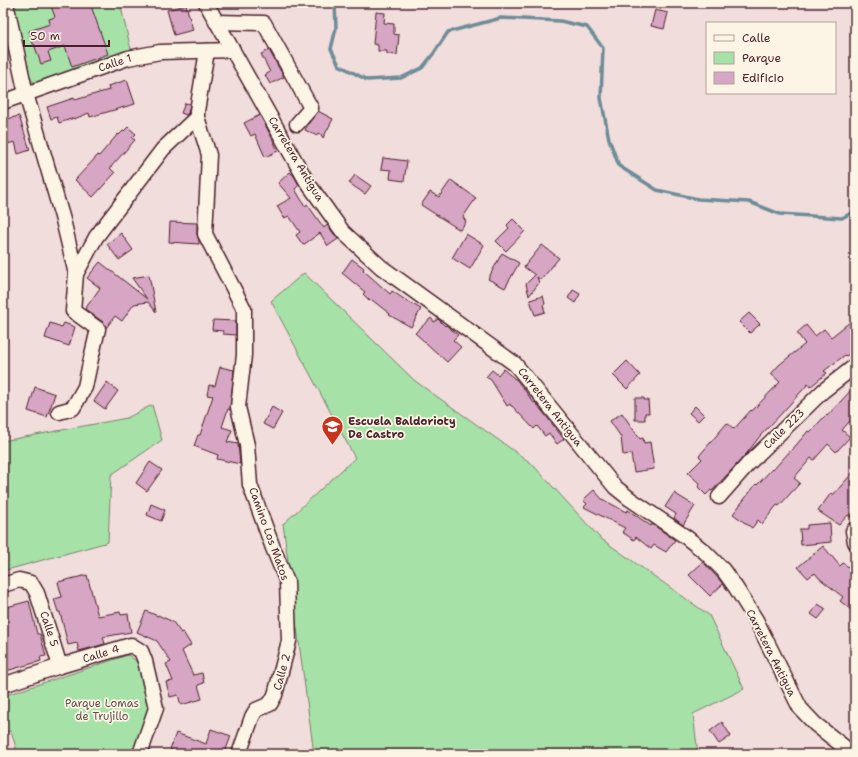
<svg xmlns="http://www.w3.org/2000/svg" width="858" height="757" viewBox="0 0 858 757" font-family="'Shantell Sans',sans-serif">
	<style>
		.green { fill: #a6e2a8; stroke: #78806a }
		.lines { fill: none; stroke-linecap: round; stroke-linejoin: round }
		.stream { stroke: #6d8c98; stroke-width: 3.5 }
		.building { fill: #d7a6c4; stroke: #4a1f2b }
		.minor-casing { stroke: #4a1f2b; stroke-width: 17 }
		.minor { stroke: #fcf5e5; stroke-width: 14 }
		.labels { text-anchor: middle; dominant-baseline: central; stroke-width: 3.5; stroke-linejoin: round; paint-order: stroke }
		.street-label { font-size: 11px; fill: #4a1f2b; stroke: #fcf5e5 }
		.poi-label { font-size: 11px; font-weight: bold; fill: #4a1f2b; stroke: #fcf5e5; text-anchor: start }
		.park-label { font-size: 11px; fill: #61504a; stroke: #fcf5e5 }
	</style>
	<rect width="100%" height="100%" fill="#f1dddb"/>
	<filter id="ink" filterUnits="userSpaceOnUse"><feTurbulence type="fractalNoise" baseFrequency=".025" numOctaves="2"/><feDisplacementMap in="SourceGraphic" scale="8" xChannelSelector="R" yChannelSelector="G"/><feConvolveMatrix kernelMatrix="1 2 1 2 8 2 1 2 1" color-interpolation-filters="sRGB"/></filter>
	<g filter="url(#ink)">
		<g class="green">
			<polygon points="12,3 120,3 131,50 41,83 36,83 29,79"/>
			<polygon points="304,273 415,381 531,463 600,538 709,615 744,689 693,714 698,754 314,754 283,524 355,458 271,301"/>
			<polygon points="152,405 162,440 111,475 108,542 3,571 3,441 127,418"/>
			<polygon points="128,655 136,661 142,671 149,706 134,754 18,754 11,731 3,733 3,696"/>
		</g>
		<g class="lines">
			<polyline class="stream" points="335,3 336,28 331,49 339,65 367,80 401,78 422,68 434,53 448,32 501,18 560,21 587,27 603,48 601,98 609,139 619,166 657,190 698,199 749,202 780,214 842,218 855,211"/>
		</g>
		<g class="building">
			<polygon points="50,3 90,3 108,54 72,67 65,46 48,52 51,61 41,64 34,44 33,44 29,31 50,24 49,19 55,17"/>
			<polygon points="186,5 193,30 174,35 167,10"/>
			<polygon points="655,10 668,13 664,29 651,26"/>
			<polygon points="376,12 385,13 384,23 394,24 394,34 399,35 397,55 387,54 387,51 378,51 378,45 373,44"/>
			<polygon points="269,50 284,77 270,84 265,75 270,72 261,54"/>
			<polygon points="127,80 135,104 90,117 89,113 74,119 74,118 59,123 57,117 51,119 47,107 74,98 75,100 109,90 108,86"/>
			<polygon points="185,103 190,104 188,113 186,115 181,113"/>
			<polygon points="318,111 333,119 323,138 320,133 315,135 305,130 308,124"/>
			<polygon points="260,115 272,138 278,151 265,157 255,134 251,136 244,123"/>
			<polygon points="19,116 30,150 18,154 15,142 3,145 3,120"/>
			<polygon points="128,127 136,134 132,138 135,140 110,168 115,173 93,197 75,180 98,155 99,156 118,134 119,135 123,131 124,131"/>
			<polygon points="383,158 407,161 404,181 390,179 391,170 381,169"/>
			<polygon points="290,172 294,176 299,185 295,189 305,206 307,204 324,228 327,225 338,239 328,246 320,233 303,245 296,235 300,232 289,216 284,218 277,206 291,198 278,183"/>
			<polygon points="355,175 371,186 365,194 349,183"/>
			<polygon points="451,180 476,198 463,217 466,222 460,230 421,205 430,192 439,197"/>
			<polygon points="513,219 525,231 506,251 496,241 509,228 507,225"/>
			<polygon points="170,222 197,223 197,234 199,241 199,244 169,242"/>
			<polygon points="121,233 133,250 119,260 107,244"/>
			<polygon points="466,234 484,245 470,269 452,258"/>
			<polygon points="542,245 559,258 541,280 537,277 539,283 529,296 526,284 535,275 524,267"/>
			<polygon points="502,253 519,263 505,288 488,279"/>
			<polygon points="352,259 364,268 363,270 390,294 392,291 404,299 421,309 411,327 389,315 390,314 372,300 370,301 363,294 365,292 342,273"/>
			<polygon points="100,262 147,299 132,278 149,275 156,312 148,302 134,304 122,321 115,316 106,328 106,326 103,322 85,309 100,288 87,278"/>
			<polygon points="573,290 580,294 575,303 568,298"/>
			<polygon points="543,296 545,304 543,305 545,312 535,315 530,300"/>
			<polygon points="749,313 760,324 750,333 739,322"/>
			<polygon points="431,318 434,322 438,319 445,326 446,325 458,335 453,340 461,347 447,362 415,333"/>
			<polygon points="213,320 236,321 236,335 223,334 223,331 212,330"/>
			<polygon points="850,322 855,329 855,350 846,356 845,355 824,371 827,373 810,387 808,384 782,413 760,436 747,453 726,476 712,491 711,490 706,495 698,487 700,484 688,473 702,459 699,456 727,423 734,429 751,410 752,411 780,382 771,374 779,365 805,344 797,333 806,325 815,336 824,329 831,337"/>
			<polygon points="50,323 62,327 64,323 75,327 69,346 45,338"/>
			<polygon points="627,361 640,375 627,389 613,375"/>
			<polygon points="220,367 234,370 230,410 228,409 222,427 232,430 227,442 238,444 240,464 217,459 218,455 194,446 198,435 200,435 213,396 207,395 209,385 215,386"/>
			<polygon points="503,369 515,379 516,379 526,392 534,403 535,402 564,439 557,444 549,433 545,436 537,426 534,429 512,406 511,406 510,404 507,406 491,380 486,377 492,370 498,375"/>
			<polygon points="107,382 118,391 105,409 94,401"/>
			<polygon points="855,386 855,415 842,430 850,437 836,452 828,444 814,460 811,458 794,478 800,483 779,506 777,505 762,524 758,520 752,528 733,514 756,484 757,485 772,469 773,470 792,449 792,450 808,431 810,432 826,415 827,416"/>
			<polygon points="35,387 55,394 47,417 28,411"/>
			<polygon points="635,398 644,398 644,400 648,400 649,413 645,413 645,420 635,420"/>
			<polygon points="695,406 704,415 698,421 689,413"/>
			<polygon points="272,407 282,413 273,429 263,424"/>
			<polygon points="622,413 640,439 643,438 644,443 650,442 654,469 634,472 631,454 623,455 621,437 610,421"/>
			<polygon points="150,462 162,470 147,491 136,483"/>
			<polygon points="855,470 855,510 851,517 848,515 839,525 818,511 831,493 833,495"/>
			<polygon points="594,490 602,499 626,512 628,510 651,526 652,524 675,540 666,552 654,545 651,549 636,537 634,540 622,532 625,528 584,507 587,504 583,500"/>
			<polygon points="674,493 695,506 683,525 674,518 676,514 665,507"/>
			<polygon points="151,504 165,510 161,521 147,515"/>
			<polygon points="830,523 831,542 801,545 800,529 807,529 807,525"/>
			<polygon points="823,546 840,566 843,563 855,572 855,613 840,601 843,597 819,578 815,573 813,575 813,574 808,578 798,567"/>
			<polygon points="703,562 717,577 723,584 710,596 689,575"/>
			<polygon points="87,575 98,616 120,612 121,615 128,614 131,632 103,637 105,644 79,651 77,643 68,645 60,612 58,612 54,599 62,597 58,582"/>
			<polygon points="29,601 37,634 40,634 46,656 40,657 41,661 6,671 3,662 3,608"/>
			<polygon points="818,604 826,609 818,619 811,614"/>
			<polygon points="146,611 158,616 158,615 173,622 181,633 183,632 191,645 182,651 193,675 202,673 204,683 198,685 202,699 181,705 178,695 170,697 166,682 173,681 166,664 171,662 157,641 137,632"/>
			<polygon points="722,722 731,736 719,744 710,731"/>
			<polygon points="211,729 231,736 225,752 229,753 229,754 170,754 172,750 170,749 176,733 206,744"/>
		</g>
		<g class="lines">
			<defs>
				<g id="minor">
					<polyline points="6,3 26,94 63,220 76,274"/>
					<polyline points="206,3 307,182 343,232 381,267 515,364 615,487 630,499 686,537 705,552 723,570 736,588 756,620 800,708 815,724 853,754"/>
					<polyline points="216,22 264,23 311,108 297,124"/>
					<polyline points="207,51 197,111 197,117 209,155 205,234 244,309 244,355 238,407 247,445 250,485 273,548 287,582 289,641 275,695 270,704 256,710 252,717 239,754"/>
					<polyline points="3,102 128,58 160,52 233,50"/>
					<polyline points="59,412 73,408 85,387 90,363 98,329 73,311 76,274 96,237 163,149 197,117"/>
					<polyline points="719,497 748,464 823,391 855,366"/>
					<polyline points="855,529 853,531 855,542"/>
					<polyline points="3,585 19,580 31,583 37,593 60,666"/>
					<polyline points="3,685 60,666 131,645 141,651 145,661 156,708 140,754"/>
				</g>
			</defs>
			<use href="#minor" class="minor-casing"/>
			<use href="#minor" class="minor"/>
		</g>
	</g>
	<defs>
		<symbol id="school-pin" viewBox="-11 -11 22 30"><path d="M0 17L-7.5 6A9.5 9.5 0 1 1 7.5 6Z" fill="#c8321e" stroke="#fcf5e5"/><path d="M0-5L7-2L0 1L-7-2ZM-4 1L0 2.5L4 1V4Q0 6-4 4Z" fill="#fff"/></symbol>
	</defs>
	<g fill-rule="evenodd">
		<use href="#school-pin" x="320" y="414" width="25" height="34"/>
	</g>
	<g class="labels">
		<g class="street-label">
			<text transform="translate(115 63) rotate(-18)">Calle 1</text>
			<text transform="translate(296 159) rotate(59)">Carretera Antigua</text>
			<text transform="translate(550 407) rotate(52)">Carretera Antigua</text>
			<text transform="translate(784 429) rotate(-44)">Calle 223</text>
			<text transform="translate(269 534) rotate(70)">Camino Los Matos</text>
			<text transform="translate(49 629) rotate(72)">Calle 5</text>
			<text transform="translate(771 653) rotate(63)">Carretera Antigua</text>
			<text transform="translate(101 654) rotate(-17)">Calle 4</text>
			<text transform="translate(282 672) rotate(-75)">Calle 2</text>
		</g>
		<g class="poi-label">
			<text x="348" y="421">Escuela Baldorioty<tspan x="348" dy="13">De Castro</tspan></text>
		</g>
		<g class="park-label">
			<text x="102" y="703">Parque Lomas<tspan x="102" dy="13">de Trujillo</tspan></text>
		</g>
	</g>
	<rect width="858" height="757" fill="none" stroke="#fcf5e5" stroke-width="16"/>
	<rect x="8" y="8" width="842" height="741" fill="none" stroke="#4a1f2b" stroke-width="1.5" filter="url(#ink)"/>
	<rect x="706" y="22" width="130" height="72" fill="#fcf5e5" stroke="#b59f9b"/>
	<rect x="714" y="35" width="20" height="6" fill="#fcf5e5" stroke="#b59f9b"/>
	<text x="742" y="42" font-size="12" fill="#4a1f2b">Calle</text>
	<rect x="714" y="52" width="20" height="12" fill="#a6e2a8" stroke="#b59f9b"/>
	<text x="742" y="62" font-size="12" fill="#4a1f2b">Parque</text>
	<rect x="714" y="72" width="20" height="12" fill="#d7a6c4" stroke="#b59f9b"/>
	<text x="742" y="82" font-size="12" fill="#4a1f2b">Edificio</text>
	<path d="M24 40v6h85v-6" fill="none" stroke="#4a1f2b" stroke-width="2"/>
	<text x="30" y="40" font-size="12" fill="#4a1f2b" stroke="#fcf5e5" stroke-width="3" paint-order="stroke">50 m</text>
</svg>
